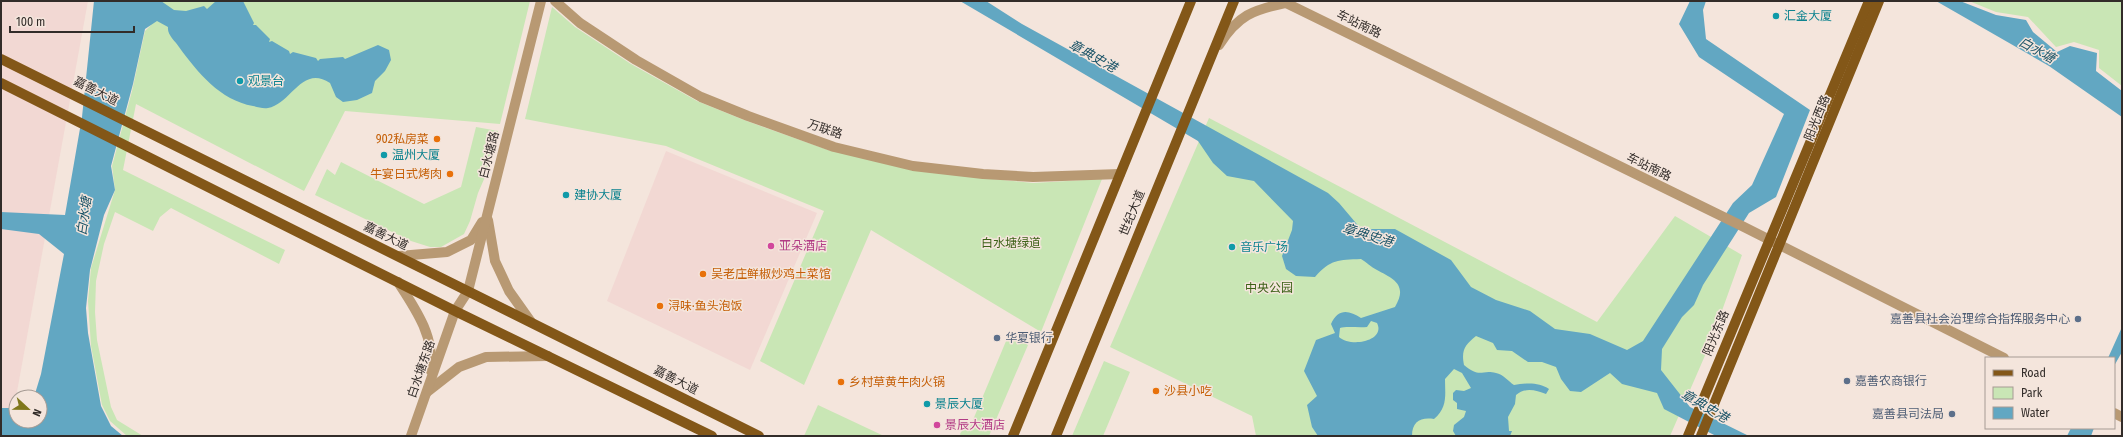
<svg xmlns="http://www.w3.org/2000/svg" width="2123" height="437" viewBox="0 0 2123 437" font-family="'Fira Sans Condensed','Noto Sans SC',sans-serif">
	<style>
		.commercial { fill: #f2d8d3 }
		.green { fill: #c9e6b5 }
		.water { fill: #62a7c2; fill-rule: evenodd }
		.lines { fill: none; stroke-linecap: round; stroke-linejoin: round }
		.minor { stroke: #b89973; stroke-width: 10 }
		.major { stroke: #835718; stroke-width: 10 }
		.culture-dot { fill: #0f9aa8; stroke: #f4e5dc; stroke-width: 1.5 }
		.food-dot { fill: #e8710a; stroke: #f4e5dc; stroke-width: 1.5 }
		.hotel-dot { fill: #d1479c; stroke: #f4e5dc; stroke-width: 1.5 }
		.service-dot { fill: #5c6f8a; stroke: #f4e5dc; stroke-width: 1.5 }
		.labels { text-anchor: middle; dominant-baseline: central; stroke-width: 3; stroke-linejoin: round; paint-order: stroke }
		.culture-label { font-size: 12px; fill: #0d838f; stroke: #f4e5dc; text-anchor: start }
		.street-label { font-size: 12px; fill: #322c29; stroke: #f4e5dc }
		.food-label { font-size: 12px; fill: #c56008; stroke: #f4e5dc; text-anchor: start }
		.park-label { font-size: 12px; fill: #3d6218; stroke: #f4e5dc }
		.hotel-label { font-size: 12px; fill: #b23c85; stroke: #f4e5dc; text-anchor: start }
		.service-label { font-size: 12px; fill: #4e5e75; stroke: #f4e5dc; text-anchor: end }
		.water-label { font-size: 13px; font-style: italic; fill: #1b5468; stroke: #f4e5dc }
	</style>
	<rect width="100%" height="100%" fill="#f4e5dc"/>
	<g class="commercial">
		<polygon points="1,1 88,1 9,436 1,436"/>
		<polygon points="666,151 817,213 750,370 607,301"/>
	</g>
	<g class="green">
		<polygon points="156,1 530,1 500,124 345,111 304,191 136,104 123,170 285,250 279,264 171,208 160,217 153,231 115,212 104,244 96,281 95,312 97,340 111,407 117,420 143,436 127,436 110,421 102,405 91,346 88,301 91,268 115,190 112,166 132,91 145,31 151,25"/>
		<polygon points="1969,1 2122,1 2122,86 2099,68 2099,50 2074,42 2056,47 2028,17 1996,12"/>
		<polygon points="552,7 575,27 631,64 697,101 744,120 831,151 982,178 1033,183 1102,179 1041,332 871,230 804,385 760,361 824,211 666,146 525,119"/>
		<polygon points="1209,118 1597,322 1675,216 1742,255 1710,344 1670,436 1256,436 1252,416 1110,347"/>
		<polygon points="476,127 498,131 488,170 478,193 470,221 464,234 441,247 430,247 411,241 315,195 327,169 335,175 341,162 424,204 461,187"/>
		<polygon points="1009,334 1028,345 989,436 961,436 960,434 964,426 970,427"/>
		<polygon points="1104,361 1130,372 1103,436 1072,436"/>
		<polygon points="818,405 884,436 804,436"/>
	</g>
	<g class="water">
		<path d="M94,1H161L174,10L186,11L204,6L207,9L216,1H243L254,23L253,25H256L270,39L269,42L272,41L289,51L290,54L293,52L316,58L318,61L320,59L343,57L345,59L378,45L389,50L391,60L385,71L375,81L372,93L357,100L343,102L336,97L330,83C302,64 291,104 268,108C263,109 258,107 253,106C220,100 198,73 179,47C175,41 167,35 168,27L157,21L145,29L133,84L111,166L115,190L104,215L90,270L86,308L88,333L101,406L111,426L123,436H1V408H16V421H40V397H34L41,374L64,254L39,234L1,229V212L65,215L82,117Z"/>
		<path d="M960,1H986L1022,24L1328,193L1339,203L1361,229H1395L1451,260L1471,287L1496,300L1530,311L1555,329L1590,334L1627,350L1643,341L1733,203L1752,185L1784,114L1699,57L1679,24L1690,1H1706L1703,10L1706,39L1810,110L1776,197L1749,213L1703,285L1694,305L1682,317L1662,349L1661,370L1690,407L1749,436H1716L1664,409L1657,393L1622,384L1610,373L1581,392L1570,391L1561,379L1556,367L1542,362H1528L1512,351L1497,350L1493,343L1476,336C1465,345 1461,350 1464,365C1481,379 1481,369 1496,373C1503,374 1508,381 1514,385C1526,383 1539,382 1549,389L1546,394C1536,390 1525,387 1516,395L1515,404L1508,417L1509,431H1512L1510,436H1456L1453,431L1454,425L1464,417L1466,411L1457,409V403L1453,400V393L1456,390L1464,391L1471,388L1462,373L1454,369L1445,379C1445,395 1448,407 1434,419C1421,417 1412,421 1412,436H1318L1312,427L1307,405L1317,396L1304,371L1316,340L1335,333L1331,324C1338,308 1349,310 1361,318L1395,307C1408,285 1394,279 1377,270C1371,267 1366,262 1361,259C1338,260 1331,259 1315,277L1296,276L1286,269L1282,256L1292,230L1293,221L1254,181L1227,176L1213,163L1198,141ZM1371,321L1377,323C1386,341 1351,348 1339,337L1340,328C1346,326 1359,328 1367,327Z"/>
		<polygon points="1936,1 1960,1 1996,15 2026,20 2033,32 2057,52 2070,46 2097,53 2096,71 2122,91 2122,117 2049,66"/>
		<polygon points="2122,327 2122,352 2114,366 2114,358 2108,358"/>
		<polygon points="2071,428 2094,428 2091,436 2067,436"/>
	</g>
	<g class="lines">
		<g class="minor">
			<polyline points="555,1 580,23 636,60 701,97 748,116 834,147 913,166 983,174 1033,177 1120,174"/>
			<polyline points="1282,1 1744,227 2004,358"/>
			<path d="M1219,45C1238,15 1253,10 1285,3"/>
			<polyline points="488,220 495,261 509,291 531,322"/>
			<polyline points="399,256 447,252 471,240 482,222"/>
			<path d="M398,282C415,308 436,338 430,370"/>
			<polyline points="427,392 459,367 486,357 548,356"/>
			<polyline points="2114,413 2122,417"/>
			<polyline points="411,436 455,311 468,291 541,1"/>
		</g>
		<g class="major">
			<polyline points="1,59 759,436"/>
			<polyline points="1,83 455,311 712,436"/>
			<polyline points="1013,436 1191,1"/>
			<polyline points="1056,436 1234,1"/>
			<polyline points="1688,436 1869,1"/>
			<polyline points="1701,436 1879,1"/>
		</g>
	</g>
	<g class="culture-dot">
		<circle cx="1776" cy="16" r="4"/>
		<circle cx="240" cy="81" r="4"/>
		<circle cx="384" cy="155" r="4"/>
		<circle cx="566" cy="195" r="4"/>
		<circle cx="1232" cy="247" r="4"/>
		<circle cx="927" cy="404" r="4"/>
	</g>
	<g class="food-dot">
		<circle cx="437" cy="139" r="4"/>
		<circle cx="450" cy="174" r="4"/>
		<circle cx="703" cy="274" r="4"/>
		<circle cx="660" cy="306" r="4"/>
		<circle cx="841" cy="382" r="4"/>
		<circle cx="1156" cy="391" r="4"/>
	</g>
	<g class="hotel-dot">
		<circle cx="771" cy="246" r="4"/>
		<circle cx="937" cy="425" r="4"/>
	</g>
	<g class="service-dot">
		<circle cx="2078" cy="319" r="4"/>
		<circle cx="997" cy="338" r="4"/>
		<circle cx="1847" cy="381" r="4"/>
		<circle cx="1952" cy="414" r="4"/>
	</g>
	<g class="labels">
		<g class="culture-label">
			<text x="1784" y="16">汇金大厦</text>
			<text x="248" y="81">观景台</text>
			<text x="392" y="155">温州大厦</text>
			<text x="574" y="195">建协大厦</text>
			<text x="1240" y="247">音乐广场</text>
			<text x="935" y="404">景辰大厦</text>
		</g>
		<g class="street-label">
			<text transform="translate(1359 24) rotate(26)">车站南路</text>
			<text transform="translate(96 91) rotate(27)">嘉善大道</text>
			<text transform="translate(1817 118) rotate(-68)">阳光西路</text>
			<text transform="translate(825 129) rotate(18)">万联路</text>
			<text transform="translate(489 155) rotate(-76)">白水塘路</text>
			<text transform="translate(1649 167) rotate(26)">车站南路</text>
			<text transform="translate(1132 213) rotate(-68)">世纪大道</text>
			<text transform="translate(386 236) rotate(26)">嘉善大道</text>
			<text transform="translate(1716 333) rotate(-67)">阳光东路</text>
			<text transform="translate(421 369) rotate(-71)">白水塘东路</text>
			<text transform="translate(676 380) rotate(27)">嘉善大道</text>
		</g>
		<g class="food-label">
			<text x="429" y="139" text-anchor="end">902私房菜</text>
			<text x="442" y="174" text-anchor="end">牛宴日式烤肉</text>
			<text x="711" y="274">吴老庄鲜椒炒鸡土菜馆</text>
			<text x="668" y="306">浔味·鱼头泡饭</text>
			<text x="849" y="382">乡村草黄牛肉火锅</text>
			<text x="1164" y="391">沙县小吃</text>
		</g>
		<g class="park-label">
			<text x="1011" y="243">白水塘绿道</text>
			<text x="1269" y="288">中央公园</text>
		</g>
		<g class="hotel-label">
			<text x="779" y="246">亚朵酒店</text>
			<text x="945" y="425">景辰大酒店</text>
		</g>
		<g class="service-label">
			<text x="2070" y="319">嘉善县社会治理综合指挥服务中心</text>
			<text x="1005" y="338" text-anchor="start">华夏银行</text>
			<text x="1855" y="381" text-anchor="start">嘉善农商银行</text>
			<text x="1944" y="414">嘉善县司法局</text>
		</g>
		<g class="water-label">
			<text transform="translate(2037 50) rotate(29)">白水塘</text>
			<text transform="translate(1093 56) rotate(29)">章典史港</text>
			<text transform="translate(84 216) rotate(-82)">白水塘</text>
			<text transform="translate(1368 235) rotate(17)">章典史港</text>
			<text transform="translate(1705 406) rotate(30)">章典史港</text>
		</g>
	</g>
	<rect width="2123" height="437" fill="none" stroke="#322c29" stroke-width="4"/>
	<rect x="1985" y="357" width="130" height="72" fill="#f4e5dc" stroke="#a69b94"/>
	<rect x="1993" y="370" width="20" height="6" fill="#835718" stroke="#a69b94"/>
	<text x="2021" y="377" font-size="12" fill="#322c29">Road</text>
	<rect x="1993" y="387" width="20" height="12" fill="#c9e6b5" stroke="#a69b94"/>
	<text x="2021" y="397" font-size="12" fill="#322c29">Park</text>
	<rect x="1993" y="407" width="20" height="12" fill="#62a7c2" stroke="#a69b94"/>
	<text x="2021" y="417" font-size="12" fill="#322c29">Water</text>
	<g transform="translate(28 409) rotate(112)"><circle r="19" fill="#f4e5dc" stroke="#a69b94"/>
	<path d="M0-3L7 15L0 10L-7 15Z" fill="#7f771b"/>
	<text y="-6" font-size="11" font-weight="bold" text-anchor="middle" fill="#322c29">N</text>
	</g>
	<path d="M10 26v6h124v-6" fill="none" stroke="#322c29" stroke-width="2"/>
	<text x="16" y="26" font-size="12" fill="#322c29" stroke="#f4e5dc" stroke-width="3" paint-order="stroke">100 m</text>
</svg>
